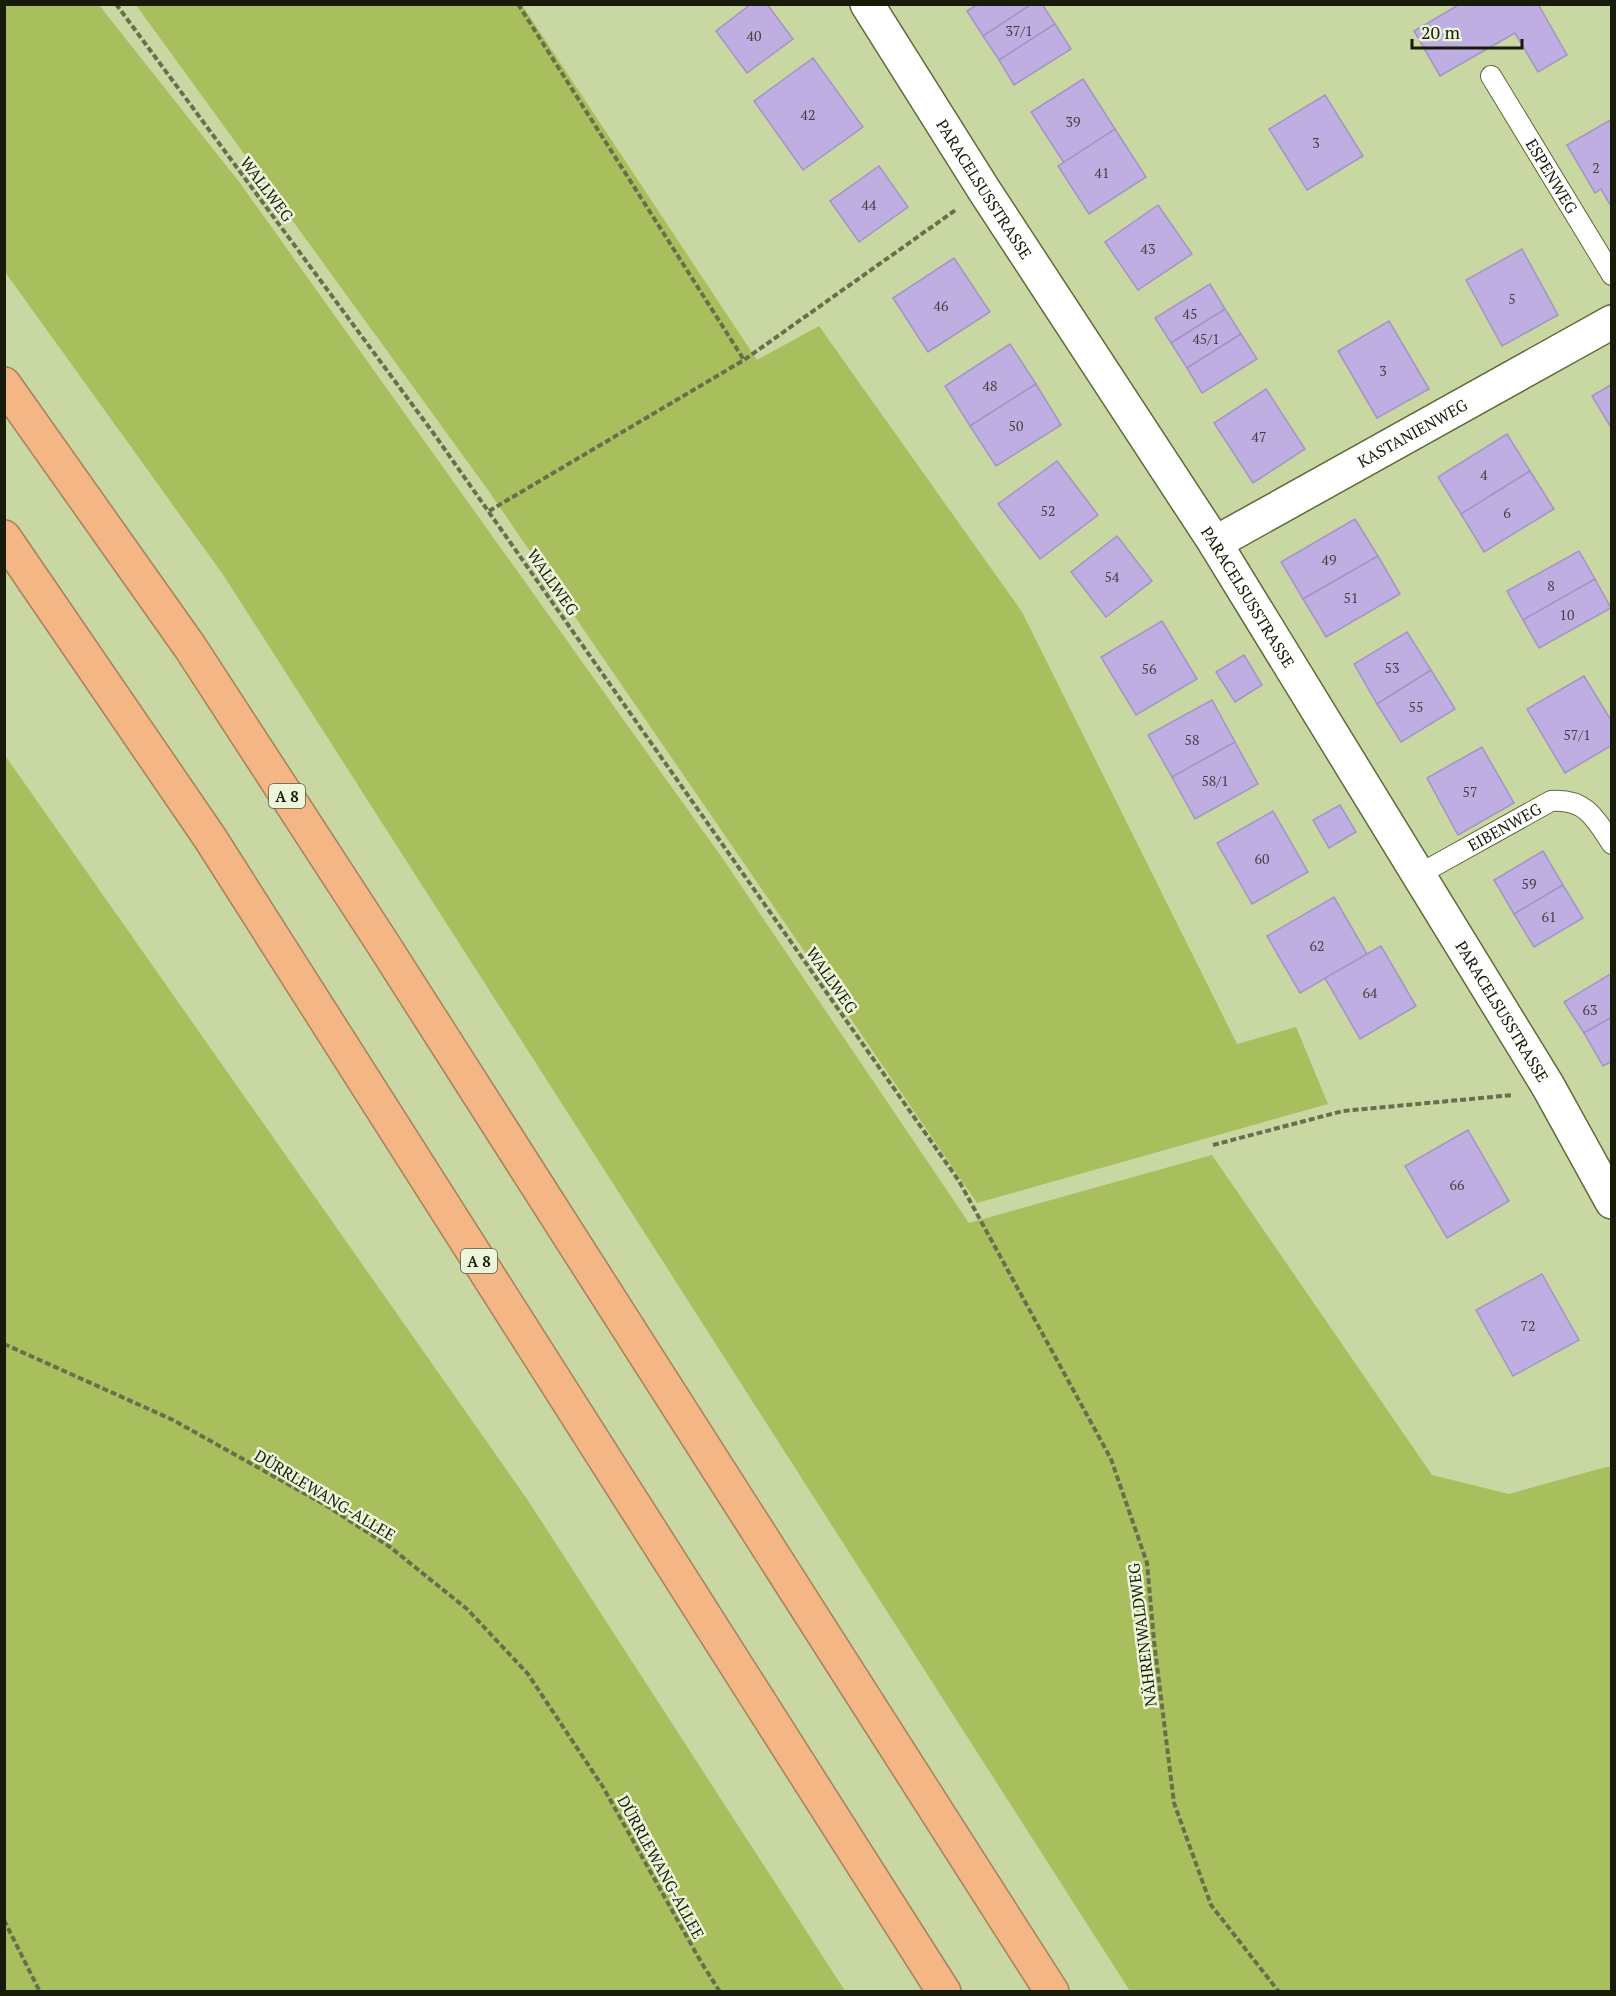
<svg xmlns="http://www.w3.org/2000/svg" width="1616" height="1996" viewBox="0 0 1616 1996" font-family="'PT Serif',serif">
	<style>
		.green { fill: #a9bf5d }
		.building { fill: #bfaee1; stroke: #a494c5; stroke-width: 1.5 }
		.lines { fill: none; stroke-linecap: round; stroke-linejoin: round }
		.service-casing { stroke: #5f6a39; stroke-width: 22 }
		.minor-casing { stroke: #5f6a39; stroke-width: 36 }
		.motorway-casing { stroke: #a78059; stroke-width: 36 }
		.path { stroke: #67704d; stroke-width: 4; stroke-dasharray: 6 3; stroke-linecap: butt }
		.service { stroke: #fff; stroke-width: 20 }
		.minor { stroke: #fff; stroke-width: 33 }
		.motorway { stroke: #f4b685; stroke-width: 33 }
		.labels { text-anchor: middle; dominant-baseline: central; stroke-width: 5; stroke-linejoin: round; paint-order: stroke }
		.number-label { font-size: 14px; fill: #41403e }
		.shield { fill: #edf5da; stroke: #575c46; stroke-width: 1.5 }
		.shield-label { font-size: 15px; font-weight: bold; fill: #171b07 }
		.street-label { font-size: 16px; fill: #171b07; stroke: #edf5da }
	</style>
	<rect width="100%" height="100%" fill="#c9d7a2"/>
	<g class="green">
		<polygon points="4,5 99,5 240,183 723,859 969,1223 1212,1155 1432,1475 1509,1494 1606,1467 1611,1467 1611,1991 1130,1991 224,576 5,272"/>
		<polygon points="136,5 522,5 757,360 819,326 1022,612 1237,1044 1296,1027 1328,1104 977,1203 488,490"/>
		<polygon points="4,754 527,1499 845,1991 5,1991"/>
	</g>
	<g class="building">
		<polygon points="751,4 767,4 793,39 747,73 716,31"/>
		<polygon points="978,4 1032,4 983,36 967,11"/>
		<polygon points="1032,4 1042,4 1055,24 999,60 983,36"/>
		<polygon points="1460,4 1538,4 1567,55 1538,72 1515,33 1440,76 1414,31"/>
		<polygon points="1055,24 1071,49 1014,85 999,60"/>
		<polygon points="813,58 863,127 803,170 754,101"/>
		<polygon points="1083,79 1115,129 1064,163 1031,112"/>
		<polygon points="1325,95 1363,156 1307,190 1269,129"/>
		<polygon points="1612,119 1612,208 1601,189 1595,193 1567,145"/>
		<polygon points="1115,129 1146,177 1089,214 1058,166"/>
		<polygon points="879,166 908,207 859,242 830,201"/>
		<polygon points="1158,205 1192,254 1138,290 1105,242"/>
		<polygon points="1522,249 1558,315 1502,346 1466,280"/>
		<polygon points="954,258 990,312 928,352 893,298"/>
		<polygon points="1210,284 1225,309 1171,343 1155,318"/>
		<polygon points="1225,309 1241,334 1187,368 1171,343"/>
		<polygon points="1389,321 1429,389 1377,418 1338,351"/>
		<polygon points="1241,334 1257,359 1202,393 1187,368"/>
		<polygon points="1010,344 1036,384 970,426 945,386"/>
		<polygon points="1036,384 1061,425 996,466 970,426"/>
		<polygon points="1612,384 1612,429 1592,396"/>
		<polygon points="1266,389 1305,449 1253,483 1214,423"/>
		<polygon points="1507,434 1530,471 1461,514 1438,477"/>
		<polygon points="1057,461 1098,515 1040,559 998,504"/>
		<polygon points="1530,471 1554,509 1484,552 1461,514"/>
		<polygon points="1355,519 1378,556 1303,599 1281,562"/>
		<polygon points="1117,536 1152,581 1106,617 1071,572"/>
		<polygon points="1579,551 1595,579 1523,620 1507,591"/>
		<polygon points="1378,556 1400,594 1326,637 1303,599"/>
		<polygon points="1595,579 1611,608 1539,648 1523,620"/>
		<polygon points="1162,621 1197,679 1136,715 1101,657"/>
		<polygon points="1407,632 1431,670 1377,704 1354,664"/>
		<polygon points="1244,655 1262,685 1235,702 1216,672"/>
		<polygon points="1431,670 1455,709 1401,742 1377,704"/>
		<polygon points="1584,676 1612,722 1612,745 1565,773 1527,709"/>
		<polygon points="1212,700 1235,742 1172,777 1148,735"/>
		<polygon points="1235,742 1258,784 1195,819 1172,777"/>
		<polygon points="1482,747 1514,803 1458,835 1427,778"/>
		<polygon points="1340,805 1356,832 1329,848 1313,820"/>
		<polygon points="1273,811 1308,872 1252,904 1217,843"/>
		<polygon points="1543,851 1563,885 1514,914 1494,880"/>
		<polygon points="1563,885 1583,918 1534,947 1514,914"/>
		<polygon points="1334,897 1367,954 1300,993 1267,936"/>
		<polygon points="1381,946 1416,1006 1360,1039 1325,978"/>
		<polygon points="1612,973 1612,1017 1584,1033 1564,1002"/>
		<polygon points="1612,1017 1612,1061 1603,1066 1584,1033"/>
		<polygon points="1468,1130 1509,1201 1447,1238 1405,1166"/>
		<polygon points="1542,1274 1579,1340 1513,1376 1476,1310"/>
	</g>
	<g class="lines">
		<defs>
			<g id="service">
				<path id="s1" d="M1491,76L1612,275"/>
				<path id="s2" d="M1418,875L1551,801C1585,798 1595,818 1612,844"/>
			</g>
			<g id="minor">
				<path id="s3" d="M867,4L984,190L1215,543L1548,1086L1612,1202"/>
				<path id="s4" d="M1215,543L1612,322"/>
			</g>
			<g id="motorway">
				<polyline points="4,384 190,647 383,944 1052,1992"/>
				<polyline points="4,537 210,838 944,1992"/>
			</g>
		</defs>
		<use href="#service" class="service-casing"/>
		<use href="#minor" class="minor-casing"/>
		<use href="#motorway" class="motorway-casing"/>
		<g class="path">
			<polyline points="116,4 434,434 959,1181 1111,1459 1147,1563 1154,1641 1174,1803 1211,1905 1279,1992"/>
			<polyline points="518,4 744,360"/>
			<polyline points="489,511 744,360 957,209"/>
			<polyline points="1213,1145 1343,1111 1513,1095"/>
			<polyline points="4,1344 173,1420 327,1506 390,1547 467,1609 528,1674 603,1787 701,1962 720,1992"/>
			<polyline points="4,1920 40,1992"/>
		</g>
		<use href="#service" class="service"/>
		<use href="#minor" class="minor"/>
		<use href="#motorway" class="motorway"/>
	</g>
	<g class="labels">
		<g class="number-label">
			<text x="1019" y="30">37/1</text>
			<text x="754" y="35">40</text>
			<text x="808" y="114">42</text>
			<text x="1073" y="121">39</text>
			<text x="1316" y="142">3</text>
			<text x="1596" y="167">2</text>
			<text x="1102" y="172">41</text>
			<text x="869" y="204">44</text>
			<text x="1148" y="248">43</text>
			<text x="1512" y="298">5</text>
			<text x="941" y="305">46</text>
			<text x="1190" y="313">45</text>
			<text x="1206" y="338">45/1</text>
			<text x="1383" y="370">3</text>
			<text x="990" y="385">48</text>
			<text x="1016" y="425">50</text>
			<text x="1259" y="436">47</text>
			<text x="1484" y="474">4</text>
			<text x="1048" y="510">52</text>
			<text x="1507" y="512">6</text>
			<text x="1329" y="559">49</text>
			<text x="1112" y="576">54</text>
			<text x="1551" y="585">8</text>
			<text x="1351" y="597">51</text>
			<text x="1567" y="614">10</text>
			<text x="1392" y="667">53</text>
			<text x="1149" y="668">56</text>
			<text x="1416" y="706">55</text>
			<text x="1577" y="734">57/1</text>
			<text x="1192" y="739">58</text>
			<text x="1215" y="780">58/1</text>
			<text x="1470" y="791">57</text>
			<text x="1262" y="858">60</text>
			<text x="1529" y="883">59</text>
			<text x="1549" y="916">61</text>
			<text x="1317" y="945">62</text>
			<text x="1370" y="992">64</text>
			<text x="1590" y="1009">63</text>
			<text x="1457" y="1184">66</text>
			<text x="1528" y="1325">72</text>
		</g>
		<g class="shield">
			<rect x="269" y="784" width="36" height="24" rx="4.5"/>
			<rect x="461" y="1249" width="36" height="24" rx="4.5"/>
		</g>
		<g class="shield-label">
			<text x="287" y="796">A 8</text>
			<text x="479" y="1261">A 8</text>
		</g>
		<g class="street-label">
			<text stroke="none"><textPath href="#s1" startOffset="117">ESPENWEG</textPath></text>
			<text transform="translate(267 189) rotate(53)">WALLWEG</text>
			<text stroke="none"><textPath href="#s3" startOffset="219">PARACELSUSSTRASSE</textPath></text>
			<text stroke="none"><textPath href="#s4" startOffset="226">KASTANIENWEG</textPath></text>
			<text transform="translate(553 582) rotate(55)">WALLWEG</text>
			<text stroke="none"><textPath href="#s3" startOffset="705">PARACELSUSSTRASSE</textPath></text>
			<text stroke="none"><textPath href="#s2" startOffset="99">EIBENWEG</textPath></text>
			<text transform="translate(832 980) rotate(55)">WALLWEG</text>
			<text stroke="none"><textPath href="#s3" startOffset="1191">PARACELSUSSTRASSE</textPath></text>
			<text transform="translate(325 1495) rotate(31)">DÜRRLEWANG-ALLEE</text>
			<text transform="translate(1142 1635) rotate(-97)">NÄHRENWALDWEG</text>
			<text transform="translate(661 1867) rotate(61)">DÜRRLEWANG-ALLEE</text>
		</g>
	</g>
	<rect width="1616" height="1996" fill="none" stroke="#171b07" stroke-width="12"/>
	<path d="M1412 39v9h110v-9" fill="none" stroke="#171b07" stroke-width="3"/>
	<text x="1421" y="39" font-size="18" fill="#171b07" stroke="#edf5da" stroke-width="4.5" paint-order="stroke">20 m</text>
</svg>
